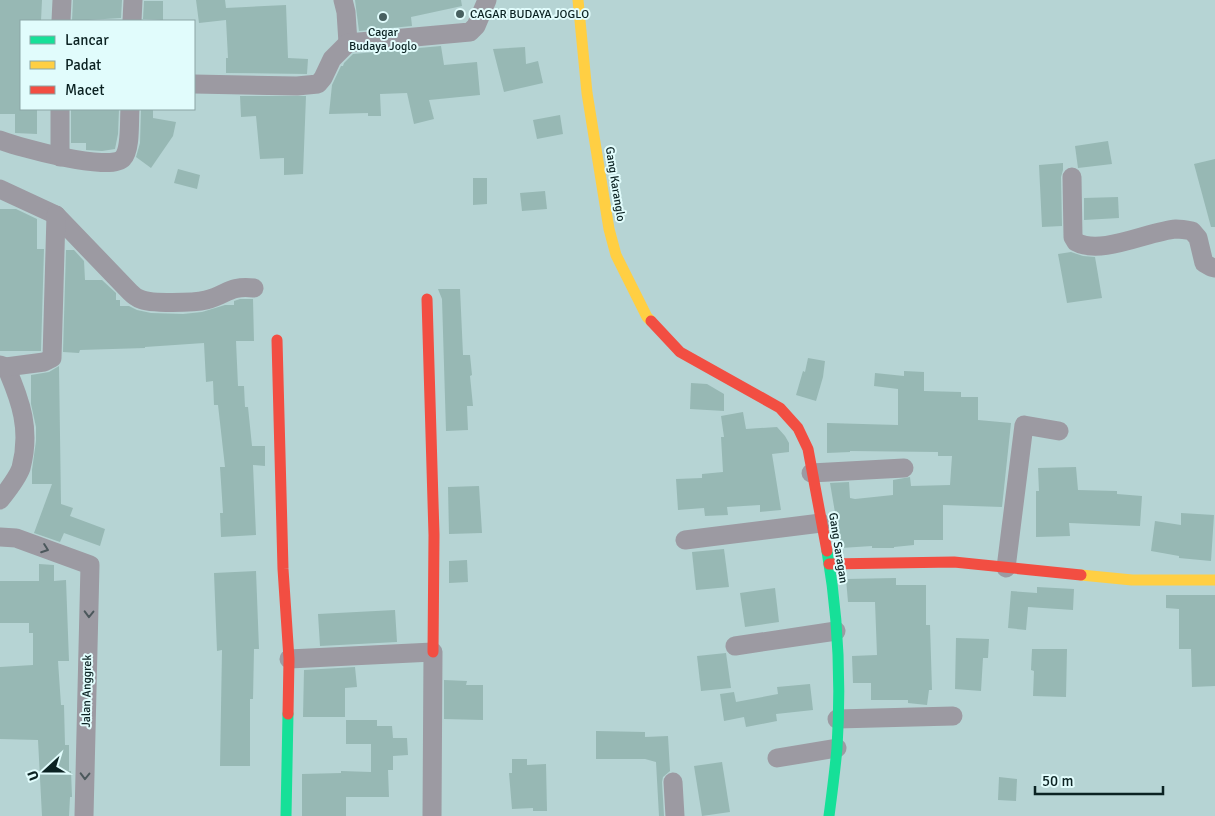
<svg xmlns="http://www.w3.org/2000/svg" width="1215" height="816" viewBox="0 0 1215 816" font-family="Signika,sans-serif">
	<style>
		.building { fill: #97b8b4 }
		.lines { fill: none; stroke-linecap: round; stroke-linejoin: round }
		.street { stroke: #9c9aa2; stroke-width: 19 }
		.fast { stroke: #16e098; stroke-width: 11 }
		.slow { stroke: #ffcf43; stroke-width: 11 }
		.jam { stroke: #f24e42; stroke-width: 11 }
		.oneway { stroke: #4c585c }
		.poi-dot { fill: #476060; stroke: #e1fcfc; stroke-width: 2 }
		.labels { text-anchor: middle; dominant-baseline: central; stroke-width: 4; stroke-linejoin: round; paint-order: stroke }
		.poi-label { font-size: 12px; fill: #0b2222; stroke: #e1fcfc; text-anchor: start }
		.street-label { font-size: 12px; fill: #0b2222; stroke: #e1fcfc }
	</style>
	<rect width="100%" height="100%" fill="#b6d4d4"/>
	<g class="building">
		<polygon points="0,0 42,0 41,21 21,21 21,109 37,109 37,134 15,133 15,114 0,114"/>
		<polygon points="73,0 122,0 121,18 72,21"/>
		<polygon points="196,0 225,0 226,8 286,5 288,58 308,59 307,74 226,73 226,58 228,58 226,20 199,23"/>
		<polygon points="355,0 461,0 462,6 411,17 412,26 359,31"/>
		<polygon points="144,1 163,1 163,20 143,19"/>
		<polygon points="441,46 444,65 477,62 480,95 429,100 434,119 414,124 407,93 380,94 381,116 368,116 368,113 329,114 332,85 341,66 343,66 344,63 353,54"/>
		<polygon points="525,47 526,64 538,61 543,83 504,92 493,49"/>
		<polygon points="240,96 306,96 303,174 284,175 284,158 260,159 256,116 241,117"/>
		<polygon points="71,109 119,109 118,134 115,149 102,151 86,150 86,143 71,143"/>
		<polygon points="141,109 153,109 153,118 176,122 173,136 151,168 136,157 140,143"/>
		<polygon points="560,115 563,134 537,139 533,120"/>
		<polygon points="1108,141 1112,164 1078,168 1075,146"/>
		<polygon points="1215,159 1215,227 1211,227 1194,164"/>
		<polygon points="1063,163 1063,170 1061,177 1062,226 1042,227 1039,165"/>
		<polygon points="178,169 200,175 197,189 174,183"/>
		<polygon points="473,178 487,178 487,204 473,205"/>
		<polygon points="545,191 547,209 522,211 520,193"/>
		<polygon points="1118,197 1119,218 1084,220 1084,198"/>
		<polygon points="0,209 16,209 37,219 37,249 44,249 41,351 0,351"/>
		<polygon points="66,250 74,250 84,261 85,280 102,280 116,293 116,300 120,300 120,306 129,306 137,310 151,313 183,314 202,312 225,305 234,305 234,301 240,299 253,299 254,341 236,341 238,386 244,386 245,407 248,407 252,446 265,446 265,466 253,465 256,535 221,537 220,513 223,513 220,467 225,467 218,405 214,405 213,381 206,382 204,343 145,347 145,348 80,350 79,353 63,352"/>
		<polygon points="1071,252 1083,256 1095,257 1102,298 1067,303 1058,254"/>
		<polygon points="438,289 460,289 463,355 470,355 472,375 470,376 473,406 467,406 468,430 446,431 442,299"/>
		<polygon points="808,358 825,361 823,377 816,401 796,395 803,371 805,372"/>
		<polygon points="59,366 61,504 73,508 70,516 105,529 100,546 64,533 60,542 34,533 52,484 32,484 32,470 36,441 36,427 31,404 31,375 49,372"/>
		<polygon points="904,371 924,372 924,391 961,392 961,397 978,397 978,420 1011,423 1002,507 943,505 943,540 914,540 914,545 894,547 894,548 872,548 872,546 841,548 830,483 849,482 850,498 855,499 893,495 893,480 910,477 911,486 950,485 952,456 938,456 938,452 850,451 850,452 827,453 827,423 898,425 898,389 874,386 875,373 904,376"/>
		<polygon points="691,383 707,384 724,394 724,411 690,409"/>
		<polygon points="743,412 746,429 777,427 785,436 789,443 789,452 772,454 781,510 760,512 760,505 727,507 728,515 705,516 704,508 678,510 676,479 702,478 702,474 723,472 721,437 724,437 721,416"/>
		<polygon points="1076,467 1078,490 1117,491 1117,494 1142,496 1140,526 1069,523 1070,536 1036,537 1036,491 1039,491 1038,468"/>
		<polygon points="479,486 482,533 449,534 448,487"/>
		<polygon points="1181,513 1214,515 1211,561 1179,558 1179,556 1151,551 1155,521 1181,525"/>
		<polygon points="724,549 729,587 696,590 692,552"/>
		<polygon points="467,560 468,582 449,583 449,561"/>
		<polygon points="39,564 54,565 54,581 66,580 69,661 58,661 61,705 64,705 65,745 69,745 69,771 71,771 72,797 70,797 69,816 42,816 38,740 0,739 0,667 33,665 33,633 29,633 29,623 0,623 0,581 39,581"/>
		<polygon points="256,571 259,649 254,649 253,699 250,699 250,766 220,766 222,650 217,651 214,573"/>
		<polygon points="896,578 896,585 926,585 926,625 930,625 932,690 929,690 927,705 908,703 908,700 871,700 871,683 853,683 852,656 877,655 875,602 848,602 846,579"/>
		<polygon points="1037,587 1074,589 1073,610 1028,607 1026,630 1008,628 1011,591 1037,593"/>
		<polygon points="775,588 779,622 745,627 740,593"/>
		<polygon points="1166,595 1215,595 1215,686 1192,687 1191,649 1179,649 1179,609 1166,608"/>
		<polygon points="395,610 397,642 320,646 318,614"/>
		<polygon points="956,638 989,639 988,658 983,658 981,691 955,689"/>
		<polygon points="1032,649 1067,649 1066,697 1033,696 1034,671 1031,670"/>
		<polygon points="726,653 731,688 701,691 697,656"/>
		<polygon points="355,667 357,687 345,688 345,717 303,717 304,670"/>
		<polygon points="444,680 467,681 466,685 483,685 483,720 444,719"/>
		<polygon points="810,684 813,710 776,714 777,721 746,727 744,717 724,721 720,694 734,692 736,702 778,694 777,687"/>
		<polygon points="346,720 377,720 377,726 392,726 393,738 407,738 408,755 393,756 393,770 388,770 389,797 346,797 346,816 302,816 302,774 341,773 341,771 371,772 371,744 346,744"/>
		<polygon points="596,731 645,732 645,737 668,736 670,771 663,777 662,782 664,816 659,816 656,762 645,759 596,759"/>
		<polygon points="512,759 527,759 527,765 546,764 547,811 533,811 533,808 512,809 509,773 512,773"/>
		<polygon points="722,762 730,812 702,816 694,766"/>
		<polygon points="999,777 1017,779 1016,801 998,800"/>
	</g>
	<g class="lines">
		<g class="street">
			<polyline points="343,0 346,12 348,43"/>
			<polyline points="61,21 62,0"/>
			<polyline points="132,21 133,0"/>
			<polyline points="194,84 297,86 318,84 323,78 332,59 348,43 470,32 476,26 487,0"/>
			<path d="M0,140C18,147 111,173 123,158C131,149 129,121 130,109"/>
			<polyline points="60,157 60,109"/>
			<path d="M1072,177L1073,237L1076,242C1101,256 1149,231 1176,229C1181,229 1187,230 1192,231L1198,238L1204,263L1211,267L1215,268"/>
			<path d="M0,189L56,215L130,292C133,295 137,298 140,299C150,304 194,303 206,300C227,295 229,285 254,288"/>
			<path d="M0,365L6,367C21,401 31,430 21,468C17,479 7,491 0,500"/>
			<polyline points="6,367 44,362 52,358 56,215"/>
			<polyline points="811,473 904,468"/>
			<polyline points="0,537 16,538 90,565 84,816"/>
			<polyline points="685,540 821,523"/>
			<polyline points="1006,568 1024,425 1059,431"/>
			<polyline points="735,646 836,631"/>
			<polyline points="289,659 433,652 432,816"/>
			<polyline points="837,719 953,716"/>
			<polyline points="777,758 837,748"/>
			<polyline points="673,782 675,816"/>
		</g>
		<g class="fast">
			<path d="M827,551C838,614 841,683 837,748C835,771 832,793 829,816"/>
			<polyline points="286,816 288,714"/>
		</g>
		<g class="slow">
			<polyline points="578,0 587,93 609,229 616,255 647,317 651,321"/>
			<polyline points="1081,575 1132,580 1215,580"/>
		</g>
		<g class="jam">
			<polyline points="427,299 434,535 433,652"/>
			<polyline points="651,321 680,352 780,408 798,428 808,449 827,551"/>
			<polyline points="277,340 283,569 289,659 288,714"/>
			<polyline points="829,564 954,562 1081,575"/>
		</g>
	</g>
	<defs><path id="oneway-chevron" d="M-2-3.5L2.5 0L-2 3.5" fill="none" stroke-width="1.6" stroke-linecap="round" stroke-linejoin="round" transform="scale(1.25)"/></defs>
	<g class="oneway">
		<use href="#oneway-chevron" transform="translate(45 549) rotate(20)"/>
		<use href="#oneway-chevron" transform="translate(89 614) rotate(91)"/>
		<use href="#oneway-chevron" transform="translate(85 776) rotate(91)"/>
	</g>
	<g class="poi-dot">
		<circle cx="460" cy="14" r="5"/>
		<circle cx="383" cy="17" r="5"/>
	</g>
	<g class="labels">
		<g class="poi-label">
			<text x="470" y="14">CAGAR BUDAYA JOGLO</text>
			<text x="383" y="32" text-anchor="middle">Cagar<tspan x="383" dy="14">Budaya Joglo</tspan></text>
		</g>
		<g class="street-label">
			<text transform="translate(615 184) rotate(81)">Gang Karanglo</text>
			<text transform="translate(838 548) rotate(81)">Gang Saragan</text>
			<text transform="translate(87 691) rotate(-89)">Jalan Anggrek</text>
		</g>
	</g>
	<rect x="20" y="20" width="175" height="90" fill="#e1fcfc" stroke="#8ba5a5"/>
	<rect x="30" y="36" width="25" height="8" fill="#16e098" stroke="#8ba5a5"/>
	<text x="65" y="45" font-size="15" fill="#0b2222">Lancar</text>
	<rect x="30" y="61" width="25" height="8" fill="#ffcf43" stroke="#8ba5a5"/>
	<text x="65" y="70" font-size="15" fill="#0b2222">Padat</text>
	<rect x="30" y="86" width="25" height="8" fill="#f24e42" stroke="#8ba5a5"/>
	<text x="65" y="95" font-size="15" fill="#0b2222">Macet</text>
	<g transform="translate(45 771) rotate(249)" stroke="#e1fcfc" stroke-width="4" paint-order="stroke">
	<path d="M0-4L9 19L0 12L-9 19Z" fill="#0b2222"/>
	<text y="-8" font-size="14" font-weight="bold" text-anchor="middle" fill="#0b2222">U</text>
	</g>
	<path d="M1035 786v8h128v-8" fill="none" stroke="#0b2222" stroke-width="2.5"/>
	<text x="1042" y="786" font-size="15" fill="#0b2222" stroke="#e1fcfc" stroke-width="4" paint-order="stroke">50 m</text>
</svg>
